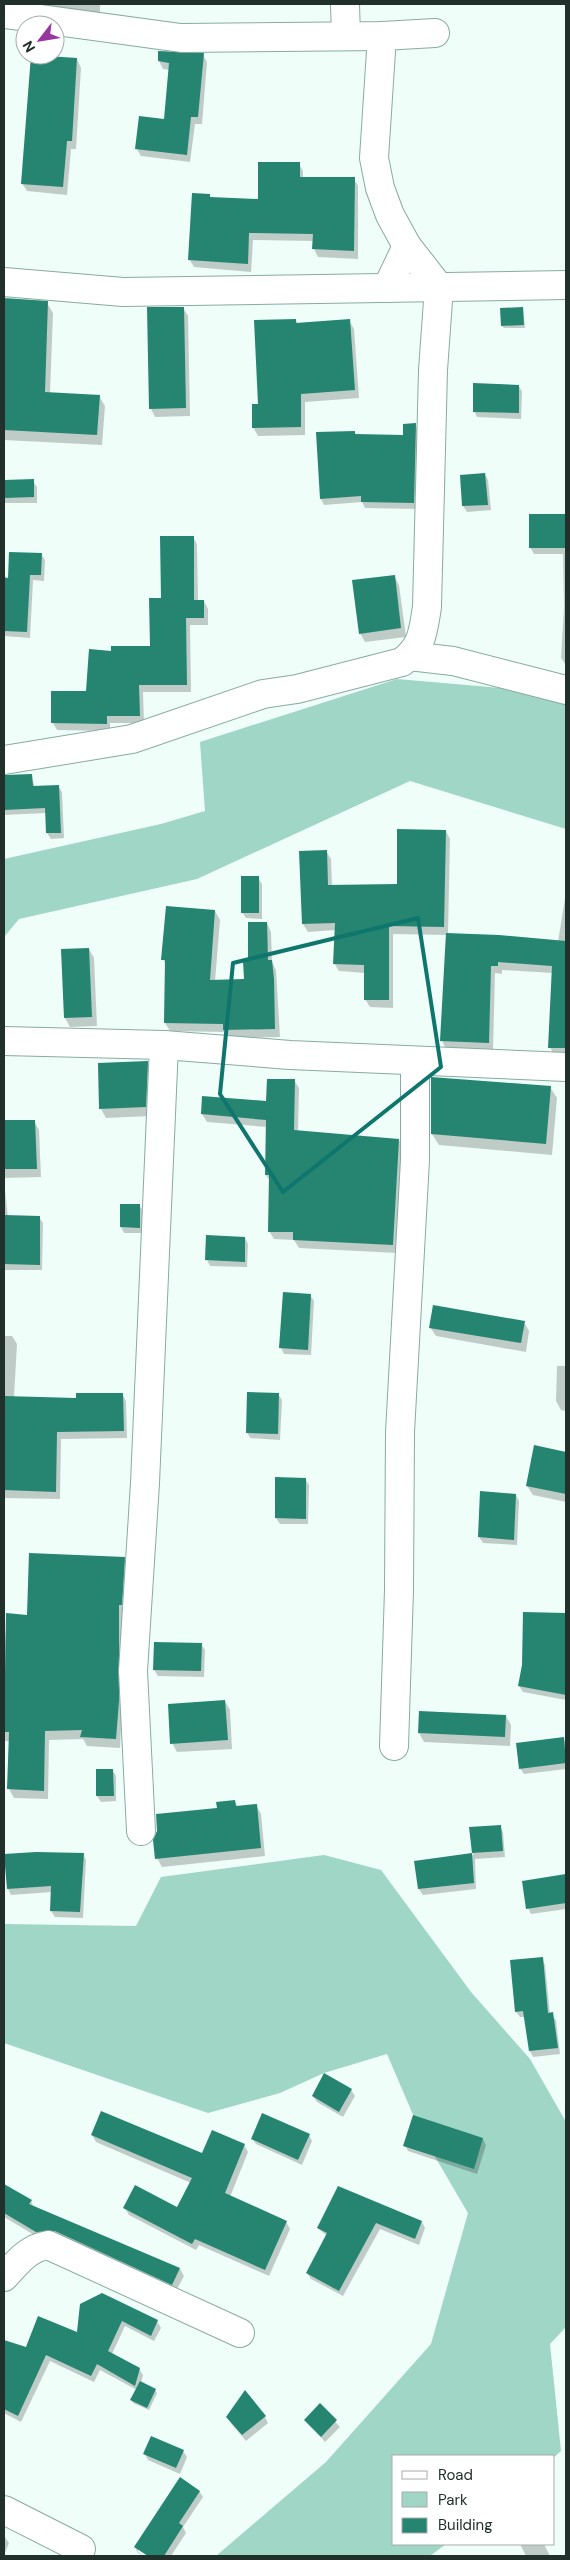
<svg xmlns="http://www.w3.org/2000/svg" width="570" height="2560" viewBox="0 0 570 2560" font-family="'DM Sans',sans-serif">
	<style>
		.green { fill: #9fd6c6 }
		.shadow { fill: #0003 }
		.building { fill: #258570 }
		.lines { fill: none; stroke-linecap: round; stroke-linejoin: round }
		.minor-casing { stroke: #88aba1; stroke-width: 30 }
		.minor { stroke: #fff; stroke-width: 28 }
		.marked { fill: none; stroke: #0f766e; stroke-width: 4; stroke-linejoin: round }
	</style>
	<rect width="100%" height="100%" fill="#effef9"/>
	<g class="green">
		<polygon points="397,679 523,690 566,705 566,829 410,781 197,879 19,919 4,937 4,859 161,824 205,811 200,742"/>
		<polygon points="324,1855 381,1870 471,1992 530,2059 566,2122 566,2327 550,2344 561,2451 554,2457 394,2456 394,2544 446,2544 430,2556 216,2556 326,2462 431,2344 468,2213 420,2131 387,2054 324,2073 280,2093 208,2113 4,2043 4,1924 136,1926 161,1877"/>
	</g>
	<g class="shadow">
		<polygon points="49,4 100,4 100,14 54,12"/>
		<polygon points="160,52 203,55 207,62 202,124 195,124 190,162 141,156 136,148 165,121 170,70 163,69 159,61"/>
		<polygon points="77,59 81,68 76,149 71,149 67,195 27,191 22,183"/>
		<polygon points="299,164 303,171 303,178 354,179 358,186 358,259 318,257 314,249 314,241 253,240 251,272 194,267 189,259 209,195 211,198 259,201"/>
		<polygon points="4,300 47,303 53,313 50,393 99,396 105,406 102,445 4,440"/>
		<polygon points="183,308 188,316 190,416 155,417 151,409"/>
		<polygon points="523,308 525,328 504,328 502,326"/>
		<polygon points="296,320 298,324 349,320 354,329 359,398 305,402 305,435 258,436 253,427 259,405"/>
		<polygon points="519,386 522,392 521,419 477,417 474,411"/>
		<polygon points="415,425 419,430 417,509 365,508 362,502 324,505 321,499 355,432 356,435 404,436"/>
		<polygon points="485,474 488,480 491,510 467,512 463,506 461,476"/>
		<polygon points="4,481 33,481 37,487 37,503 4,503"/>
		<polygon points="530,515 566,515 566,665 561,658 564,607 563,554 534,554 530,547"/>
		<polygon points="193,537 197,544 198,601 204,601 208,609 208,625 190,625 191,692 143,692 144,723 110,723 110,731 57,730 53,723 87,692 113,652 151,647 162,599"/>
		<polygon points="41,554 45,560 44,581 33,580 30,638 4,636 4,579 9,579"/>
		<polygon points="394,576 399,585 406,637 365,642 360,633"/>
		<polygon points="31,775 35,787 58,786 62,792 64,838 51,839 47,833 46,813 4,815 4,777"/>
		<polygon points="446,831 450,839 448,934 558,942 566,892 566,1056 554,1055 550,1047 553,973 502,970 502,974 495,973 493,1050 446,1049 442,1041 448,935 393,934 393,1008 370,1007 365,999 365,973 339,971 334,963 336,930 308,932 303,924 326,851 331,859 332,886 398,885"/>
		<polygon points="258,878 262,884 262,919 246,918 242,912"/>
		<polygon points="215,911 220,920 215,981 245,981 267,923 271,932 272,962 276,970 280,1037 229,1038 226,1032 170,1031 165,1023 166,965 163,959"/>
		<polygon points="89,949 94,958 97,1026 70,1027 65,1018"/>
		<polygon points="147,1062 152,1071 150,1116 106,1118 101,1109"/>
		<polygon points="294,1080 299,1088 298,1131 399,1140 403,1148 397,1253 299,1248 294,1240 274,1239 269,1231 270,1181 266,1175 267,1127 207,1122 202,1114 267,1102"/>
		<polygon points="550,1087 557,1098 552,1155 439,1145 432,1134"/>
		<polygon points="34,1121 39,1130 41,1177 4,1178 4,1122"/>
		<polygon points="4,1182 8,1217 39,1217 43,1223 42,1270 4,1270"/>
		<polygon points="139,1205 143,1211 142,1233 124,1233 121,1227"/>
		<polygon points="245,1238 248,1244 247,1267 210,1266 207,1260"/>
		<polygon points="310,1295 314,1301 311,1355 284,1354 281,1348"/>
		<polygon points="524,1322 529,1331 526,1352 436,1336 430,1327"/>
		<polygon points="4,1336 12,1336 17,1344 14,1397 77,1400 122,1394 126,1401 127,1438 61,1439 60,1499 4,1498"/>
		<polygon points="557,1366 566,1366 566,1411 561,1410 556,1401"/>
		<polygon points="278,1394 282,1400 280,1440 250,1438 247,1432"/>
		<polygon points="535,1447 566,1453 566,1502 533,1495 527,1486"/>
		<polygon points="305,1479 309,1485 308,1524 280,1524 276,1518"/>
		<polygon points="516,1495 519,1501 517,1545 483,1543 479,1537"/>
		<polygon points="124,1558 129,1567 120,1748 87,1746 83,1739 49,1740 48,1799 14,1798 9,1789 10,1741 4,1741 4,1660 7,1615 28,1616"/>
		<polygon points="565,1615 566,1700 523,1692 519,1686"/>
		<polygon points="201,1644 205,1650 204,1677 158,1676 154,1670"/>
		<polygon points="225,1701 230,1710 232,1749 177,1752 172,1743"/>
		<polygon points="420,1713 506,1716 511,1725 510,1746 424,1742 419,1733"/>
		<polygon points="563,1738 566,1744 566,1769 524,1774 520,1768"/>
		<polygon points="112,1770 116,1776 116,1801 101,1802 97,1796"/>
		<polygon points="235,1802 238,1807 256,1805 261,1814 265,1856 162,1867 157,1858 218,1809"/>
		<polygon points="500,1826 503,1832 505,1857 475,1859 476,1889 423,1895 419,1889 416,1862 473,1855 471,1828"/>
		<polygon points="83,1854 86,1860 83,1918 55,1917 51,1911 52,1892 11,1895 8,1889"/>
		<polygon points="566,1875 566,1909 531,1914 528,1908 524,1882"/>
		<polygon points="542,1959 545,1965 550,2014 556,2020 560,2054 533,2057 530,2051 525,2017 520,2017 516,2012"/>
		<polygon points="351,2090 355,2096 343,2117 317,2102 313,2096"/>
		<polygon points="92,2135 203,2155 244,2145 248,2152 230,2197 286,2222 290,2229 269,2276 199,2245 196,2250 129,2215 125,2208 178,2209 191,2183 96,2142"/>
		<polygon points="309,2135 312,2141 302,2165 256,2144 252,2138"/>
		<polygon points="483,2139 486,2145 477,2174 408,2151 405,2145"/>
		<polygon points="4,2185 31,2201 34,2208 180,2269 184,2276 176,2291 41,2239 4,2217"/>
		<polygon points="338,2188 422,2222 425,2228 419,2245 380,2229 343,2296 311,2279 307,2273 327,2236 318,2228"/>
		<polygon points="102,2294 157,2321 161,2328 154,2341 125,2326 112,2354 139,2369 143,2375 141,2383 155,2390 157,2393 149,2410 133,2403 132,2400 137,2390 100,2370 94,2382 50,2361 21,2422 4,2413 4,2341 26,2348 78,2334"/>
		<polygon points="320,2405 340,2427 325,2442 306,2420"/>
		<polygon points="265,2417 268,2423 246,2441 231,2423"/>
		<polygon points="183,2451 187,2457 180,2474 148,2460 145,2454"/>
		<polygon points="199,2491 203,2497 183,2527 186,2533 171,2556 150,2556 138,2549 138,2552 146,2556 138,2553 135,2547"/>
		<polygon points="4,2536 9,2543 4,2555"/>
		<polygon points="520,2544 544,2544 550,2556 526,2556"/>
	</g>
	<g class="building">
		<polygon points="158,51 204,53 198,117 191,117 187,155 135,149 139,116 164,119 169,63 158,61"/>
		<polygon points="31,55 77,58 72,141 67,141 63,187 21,184"/>
		<polygon points="258,162 300,162 300,177 355,177 354,251 312,249 313,234 249,233 248,264 188,260 192,193 210,194 210,197 258,199"/>
		<polygon points="4,298 48,301 45,392 100,395 97,435 4,430"/>
		<polygon points="147,307 184,307 186,408 149,409"/>
		<polygon points="523,307 524,325 501,326 500,308"/>
		<polygon points="296,319 296,323 350,319 355,390 301,394 301,427 252,428 252,404 258,404 254,320"/>
		<polygon points="473,383 519,385 519,413 473,412"/>
		<polygon points="416,423 414,503 361,502 361,496 320,499 316,432 355,431 355,434 403,435 403,424"/>
		<polygon points="485,473 488,505 462,506 460,475"/>
		<polygon points="34,479 34,497 4,498 4,480"/>
		<rect x="529" y="514" width="37" height="34"/>
		<polygon points="160,536 194,536 194,600 204,600 204,618 186,618 187,685 139,685 140,716 107,716 107,724 51,723 51,691 86,691 89,649 111,651 111,646 150,646 149,598 161,598"/>
		<polygon points="9,552 42,553 41,575 30,575 27,632 4,631 4,577 8,578"/>
		<polygon points="395,575 401,628 359,634 352,580"/>
		<polygon points="32,774 33,786 59,785 61,833 46,833 45,808 4,810 4,775"/>
		<polygon points="397,829 446,830 444,927 389,926 389,1000 364,1000 364,965 333,964 335,923 302,924 299,851 327,850 328,885 397,884"/>
		<rect x="241" y="876" width="18" height="37"/>
		<polygon points="166,906 215,910 210,980 244,979 243,961 248,961 248,922 267,922 268,960 272,960 274,979 275,1029 223,1030 223,1024 164,1023 165,960 161,960"/>
		<polygon points="446,933 499,935 566,941 566,1048 548,1048 552,966 498,962 498,966 491,966 489,1043 440,1041"/>
		<polygon points="89,948 92,1017 64,1018 61,949"/>
		<polygon points="148,1061 146,1107 99,1109 98,1063"/>
		<polygon points="431,1077 551,1086 546,1144 431,1134"/>
		<polygon points="267,1079 295,1079 294,1130 399,1139 393,1245 293,1240 293,1232 268,1232 269,1175 265,1175 266,1120 201,1114 202,1096 266,1101"/>
		<polygon points="4,1120 35,1120 37,1169 4,1169"/>
		<polygon points="120,1204 140,1204 140,1228 120,1227"/>
		<polygon points="4,1215 40,1216 40,1265 4,1264"/>
		<polygon points="206,1235 245,1237 245,1262 205,1260"/>
		<polygon points="283,1292 311,1294 308,1350 279,1348"/>
		<polygon points="433,1305 525,1321 521,1343 429,1328"/>
		<polygon points="247,1392 279,1393 278,1434 246,1433"/>
		<polygon points="76,1393 123,1393 124,1431 57,1432 56,1492 4,1490 4,1396 76,1398"/>
		<polygon points="534,1445 566,1452 566,1494 526,1486"/>
		<polygon points="275,1477 306,1478 306,1519 275,1518"/>
		<polygon points="480,1491 516,1494 514,1540 478,1537"/>
		<polygon points="29,1553 125,1557 122,1605 119,1605 119,1701 116,1739 80,1737 82,1730 45,1731 44,1791 7,1789 9,1732 4,1732 6,1613 27,1615"/>
		<polygon points="523,1612 566,1613 566,1695 518,1686 522,1665"/>
		<polygon points="154,1642 202,1643 201,1671 153,1670"/>
		<polygon points="225,1700 228,1740 170,1744 168,1704"/>
		<polygon points="419,1711 506,1715 505,1737 418,1733"/>
		<polygon points="564,1737 566,1763 519,1769 516,1743"/>
		<polygon points="96,1769 113,1769 114,1796 96,1796"/>
		<polygon points="235,1800 236,1806 257,1804 261,1848 155,1859 153,1840 157,1831 156,1814 217,1808 216,1802"/>
		<polygon points="501,1825 503,1851 472,1853 469,1827"/>
		<polygon points="36,1852 84,1853 80,1912 50,1911 51,1886 7,1889 4,1854"/>
		<polygon points="472,1853 474,1883 418,1889 414,1861"/>
		<polygon points="566,1874 566,1903 526,1909 522,1881"/>
		<polygon points="543,1957 548,2013 553,2012 558,2048 529,2051 523,2011 515,2012 510,1960"/>
		<polygon points="324,2073 352,2089 339,2112 312,2096"/>
		<polygon points="101,2111 202,2153 212,2130 245,2144 225,2193 287,2221 265,2270 195,2239 192,2244 123,2208 135,2185 177,2207 192,2178 91,2135"/>
		<polygon points="262,2113 310,2134 298,2160 251,2139"/>
		<polygon points="413,2115 483,2138 474,2169 403,2146"/>
		<polygon points="4,2184 32,2200 29,2204 180,2268 172,2285 55,2231 36,2232 4,2213"/>
		<polygon points="338,2186 422,2221 415,2239 376,2223 339,2291 306,2273 327,2233 317,2228"/>
		<polygon points="102,2293 158,2320 151,2336 122,2321 108,2351 140,2368 135,2386 97,2364 91,2376 46,2355 18,2416 4,2409 4,2340 26,2347 38,2316 77,2332 80,2304"/>
		<polygon points="140,2381 156,2389 147,2408 130,2400"/>
		<polygon points="245,2390 266,2416 242,2435 226,2417"/>
		<polygon points="320,2403 337,2420 321,2437 304,2420"/>
		<polygon points="151,2436 184,2450 176,2468 143,2454"/>
		<polygon points="180,2477 200,2491 179,2523 183,2526 164,2556 148,2556 134,2547"/>
	</g>
	<g class="lines">
		<defs>
			<g id="minor">
				<polyline points="345,4 346,36"/>
				<polyline points="4,14 181,38 382,36 435,33"/>
				<polyline points="382,36 374,158 380,188 390,215 407,246"/>
				<polyline points="4,282 123,292 566,285"/>
				<polyline points="409,656 453,661 566,690"/>
				<path d="M4,760L132,739L263,694L297,689L402,662C423,646 423,631 427,607L433,370L439,287L407,246L387,288"/>
				<polyline points="4,1041 164,1045 290,1055 566,1067"/>
				<polyline points="394,1746 399,1590 400,1432 415,1160 415,1061"/>
				<polyline points="141,1831 133,1671 145,1483 164,1045"/>
				<path d="M4,2277C17,2263 28,2248 48,2245L240,2333"/>
				<polyline points="4,2510 81,2549"/>
			</g>
		</defs>
		<use href="#minor" class="minor-casing"/>
		<use href="#minor" class="minor"/>
	</g>
	<path class="marked" d="M418,918L441,1067L283,1192L220,1094L233,963Z"/>
	<rect width="570" height="2560" fill="none" stroke="#22302c" stroke-width="10"/>
	<rect x="392" y="2455" width="162" height="90" fill="#ffffff" stroke="#a7acab"/>
	<rect x="402" y="2471" width="25" height="8" fill="#ffffff" stroke="#a7acab"/>
	<text x="438" y="2480" font-size="15" fill="#22302c">Road</text>
	<rect x="402" y="2492" width="25" height="15" fill="#9fd6c6" stroke="#a7acab"/>
	<text x="438" y="2505" font-size="15" fill="#22302c">Park</text>
	<rect x="402" y="2518" width="25" height="15" fill="#258570" stroke="#a7acab"/>
	<text x="438" y="2530" font-size="15" fill="#22302c">Building</text>
	<g transform="translate(40 40) rotate(239)"><circle r="24" fill="#ffffff" stroke="#a7acab"/>
	<path d="M0-4L9 19L0 12L-9 19Z" fill="#97369e"/>
	<text y="-8" font-size="14" font-weight="bold" text-anchor="middle" fill="#22302c">N</text>
	</g>
</svg>
